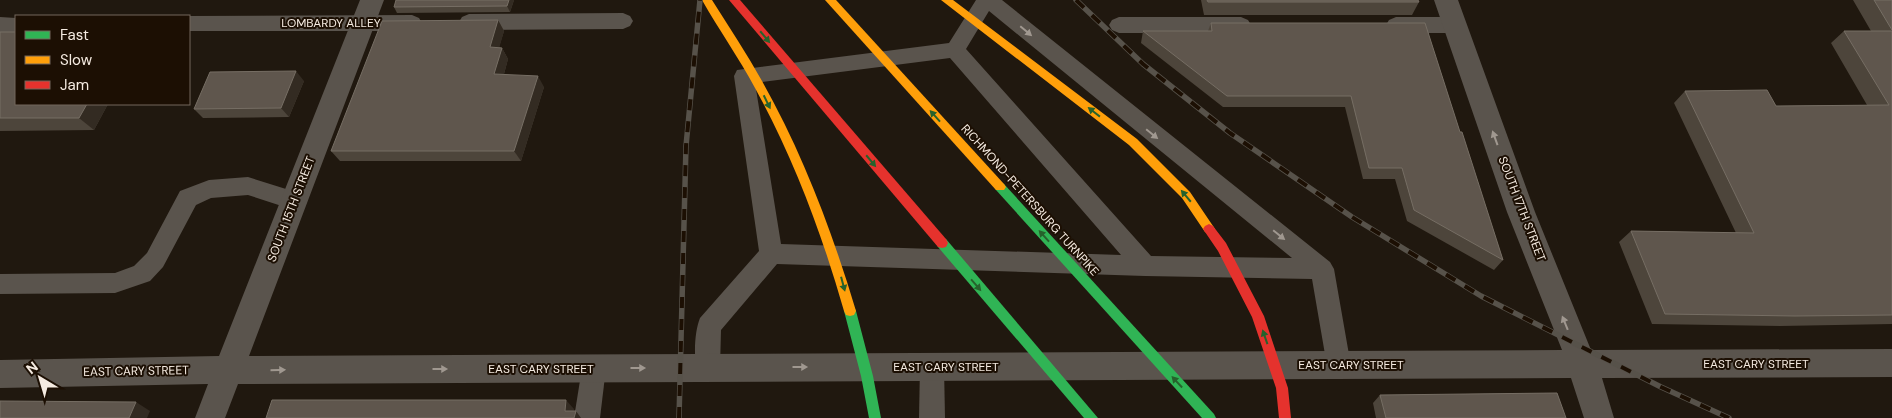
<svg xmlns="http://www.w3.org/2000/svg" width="1892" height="418" viewBox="0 0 1892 418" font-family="'DM Sans',sans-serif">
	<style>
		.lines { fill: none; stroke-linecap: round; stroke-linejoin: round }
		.lane { fill: #5a544d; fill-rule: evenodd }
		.street { fill: #5a544d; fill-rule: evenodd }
		.fast { fill: #30b455; fill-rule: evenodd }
		.slow { fill: #ff9f0a; fill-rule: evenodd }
		.jam { fill: #e5322d; fill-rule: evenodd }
		.rail-casing { stroke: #57524a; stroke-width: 5.5 }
		.rail { stroke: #1c0f03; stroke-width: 4; stroke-dasharray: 11; stroke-linecap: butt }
		.wall { fill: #4d453b }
		.shaded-wall { fill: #332b22 }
		.building { fill: #5f564d; stroke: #766e64 }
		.oneway { fill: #a09890 }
		.oneway2 { fill: #26622c }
		.labels { text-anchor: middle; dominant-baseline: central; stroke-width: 4; stroke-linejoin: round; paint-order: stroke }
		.street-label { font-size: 12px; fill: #f5ebe1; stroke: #1c0f03 }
	</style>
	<rect width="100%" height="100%" fill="#20180f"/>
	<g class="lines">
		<g class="lane">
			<path d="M976,0H1002L1330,262L1334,269L1351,366L1348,374L1339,377L1330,374L1327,366L1312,279L1145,276L777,264L721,330L720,368L717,376L708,379L699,376C693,361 694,333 700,318L759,251L734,76L737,70L949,43ZM989,11L1292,258L1151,256L966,49ZM950,58L1121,255L781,244L755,83Z"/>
			<polygon points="623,13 630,16 633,21 630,26 623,29 469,30 462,27 459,22 462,17 469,14"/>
			<polygon points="412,15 419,18 422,23 419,28 412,31 189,31 189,16"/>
			<polygon points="0,17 16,18 16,32 0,33"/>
			<polygon points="1119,17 1241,17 1248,20 1251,25 1248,30 1241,33 1119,33 1112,30 1109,25 1112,20"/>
			<polygon points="1396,17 1455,17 1462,20 1465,25 1462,30 1455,33 1396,33 1389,30 1386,25 1389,20"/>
			<polygon points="248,177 302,194 305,201 302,208 294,210 248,195 211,198 196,205 163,267 150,281 115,293 0,294 0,274 115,273 134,266 147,253 180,191 209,180"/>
			<polygon points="932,356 941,359 944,367 945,418 919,418 920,367 923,359"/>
			<polygon points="594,357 603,360 606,368 600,418 574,418 582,368 585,360"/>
		</g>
		<polygon class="street" points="360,0 384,0 249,356 1562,350 1507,212 1434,0 1458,0 1535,212 1591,350 1892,349 1892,377 1602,378 1614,418 1584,418 1571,378 238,384 225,418 195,418 208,384 0,388 0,360 219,356"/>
		<g class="fast">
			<polygon points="1000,182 1004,184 1214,414 1216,418 1202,418 996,190 994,187 996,184"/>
			<polygon points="942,238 946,239 1098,418 1084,418 938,247 936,243 938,239"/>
			<polygon points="850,306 854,307 856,311 873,376 881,418 869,418 861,376 844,311 846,307"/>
		</g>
		<g class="slow">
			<path d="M702,0H712C729,27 747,54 762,81C803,154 832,231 856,311L854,315L850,316L846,315L844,311C822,234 794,159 755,88C739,58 719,30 702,0Z"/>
			<polygon points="825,0 836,0 1004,184 1006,187 1004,190 996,190"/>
			<polygon points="941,0 953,0 1137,139 1190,192 1213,226 1215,229 1213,232 1209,234 1205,232 1182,198 1129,145"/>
		</g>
		<g class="jam">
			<polygon points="729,0 740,0 946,239 948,243 946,247 942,248 938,247"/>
			<polygon points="1209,224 1213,226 1226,243 1264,316 1288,388 1291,418 1279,418 1276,388 1252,317 1218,251 1203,229 1205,226"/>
		</g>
		<defs>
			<g id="rail">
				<polyline points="1076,0 1143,64 1230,133 1352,217 1481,296 1661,387 1729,418"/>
				<polyline points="679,418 686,146 700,0"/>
			</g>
		</defs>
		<use href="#rail" class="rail-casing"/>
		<use href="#rail" class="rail"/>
	</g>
	<g class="wall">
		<polygon points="514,0 510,12 397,13 394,7"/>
		<polygon points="1201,0 1418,0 1419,2 1412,15 1204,15"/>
		<polygon points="1853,0 1892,0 1892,324 1780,326 1652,324 1619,242 1631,231 1736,233 1674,103 1685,91 1776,106 1867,105 1831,43 1844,31 1871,31"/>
		<polygon points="498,20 504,31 499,47 502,48 508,59 504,74 544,87 521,161 340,161 331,151"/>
		<polygon points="1211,23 1460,132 1503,260 1494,270 1407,221 1395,179 1363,179 1345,107 1223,107 1141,43 1143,31 1208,31"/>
		<polygon points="0,32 108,104 94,130 0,131"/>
		<polygon points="304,81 289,117 203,118 194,109"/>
		<polygon points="1380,395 1566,418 1376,418 1373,403"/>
	</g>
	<g class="shaded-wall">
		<polygon points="509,0 514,0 510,12 507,6"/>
		<polygon points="498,20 504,31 496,59 490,47"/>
		<polygon points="502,48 508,59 501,85 494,74"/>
		<polygon points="296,71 304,81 289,117 281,108"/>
		<polygon points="538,76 544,87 521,161 514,151"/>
		<polygon points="87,104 108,104 94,130 79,118"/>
		<polygon points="566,400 574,409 573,418 565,411"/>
		<polygon points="136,402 150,411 147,418 129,418"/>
		<polygon points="576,411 581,418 574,418"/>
	</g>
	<g class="building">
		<polygon points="396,0 509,0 507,6 394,7"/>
		<polygon points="1207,0 1418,0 1419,2 1208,2"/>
		<polygon points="1874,0 1892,0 1892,30"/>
		<polygon points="498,20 490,47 502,48 494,74 538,76 514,151 331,151 382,21"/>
		<polygon points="1211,23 1425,23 1460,132 1462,132 1503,260 1414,210 1402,168 1369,168 1351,96 1227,96 1143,31 1212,31"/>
		<polygon points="1844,31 1892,31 1892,315 1795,316 1665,314 1631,231 1754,233 1685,91 1767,90 1776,106 1889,105"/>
		<polygon points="0,32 16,32 16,104 87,104 79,118 0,118"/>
		<polygon points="296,71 281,108 194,109 210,72"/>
		<polygon points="1557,393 1566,418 1386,418 1380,395"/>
		<polygon points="272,400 566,400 565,411 576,411 574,418 266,418"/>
		<polygon points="0,401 136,402 129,418 0,418"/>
	</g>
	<defs><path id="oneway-solid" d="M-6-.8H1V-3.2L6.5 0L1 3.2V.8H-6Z" transform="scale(1.25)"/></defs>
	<g class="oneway">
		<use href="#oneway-solid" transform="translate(1026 31) rotate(40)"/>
		<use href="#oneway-solid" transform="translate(1152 134) rotate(39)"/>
		<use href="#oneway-solid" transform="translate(1495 138) rotate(-110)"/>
		<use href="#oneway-solid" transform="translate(1279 235) rotate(39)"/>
		<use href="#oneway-solid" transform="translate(1565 323) rotate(-112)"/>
		<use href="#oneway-solid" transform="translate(800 367)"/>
		<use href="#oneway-solid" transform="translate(638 368)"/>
		<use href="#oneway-solid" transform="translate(440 369)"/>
		<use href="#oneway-solid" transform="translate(278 370) rotate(-1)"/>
	</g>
	<g class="oneway2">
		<use href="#oneway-solid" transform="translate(765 37) rotate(50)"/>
		<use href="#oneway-solid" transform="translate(767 102) rotate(64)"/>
		<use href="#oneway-solid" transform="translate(1094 112) rotate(-142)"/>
		<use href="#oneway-solid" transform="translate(935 116) rotate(-132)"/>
		<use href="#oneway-solid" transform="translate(871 161) rotate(50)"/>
		<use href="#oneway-solid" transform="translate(1186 196) rotate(-130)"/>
		<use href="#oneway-solid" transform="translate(1044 236) rotate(-132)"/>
		<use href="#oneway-solid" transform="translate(843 284) rotate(75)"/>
		<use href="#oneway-solid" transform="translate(976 285) rotate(49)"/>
		<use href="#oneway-solid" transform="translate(1265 337) rotate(-109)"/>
		<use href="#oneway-solid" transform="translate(1177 382) rotate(-133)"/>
	</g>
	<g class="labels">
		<g class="street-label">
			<text x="331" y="23">LOMBARDY ALLEY</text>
			<text transform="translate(1030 200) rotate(48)">RICHMOND-PETERSBURG TURNPIKE</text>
			<text transform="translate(291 209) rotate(-69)">SOUTH 15TH STREET</text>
			<text transform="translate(1522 209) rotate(69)">SOUTH 17TH STREET</text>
			<text x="1756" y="364">EAST CARY STREET</text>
			<text x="1351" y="365">EAST CARY STREET</text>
			<text x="946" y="367">EAST CARY STREET</text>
			<text x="541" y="369">EAST CARY STREET</text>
			<text transform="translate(136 371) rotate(-1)">EAST CARY STREET</text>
		</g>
	</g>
	<rect x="15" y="15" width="175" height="90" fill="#1c0f03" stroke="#73675c"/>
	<rect x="25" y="31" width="25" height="8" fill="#30b455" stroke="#73675c"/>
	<text x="60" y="40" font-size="15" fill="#f5ebe1">Fast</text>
	<rect x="25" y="56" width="25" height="8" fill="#ff9f0a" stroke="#73675c"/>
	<text x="60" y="65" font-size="15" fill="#f5ebe1">Slow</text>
	<rect x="25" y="81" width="25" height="8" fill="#e5322d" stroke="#73675c"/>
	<text x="60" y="90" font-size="15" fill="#f5ebe1">Jam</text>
	<g transform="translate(40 378) rotate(322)" stroke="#1c0f03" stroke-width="4" paint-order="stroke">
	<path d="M0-4L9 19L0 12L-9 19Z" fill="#f5ebe1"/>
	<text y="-8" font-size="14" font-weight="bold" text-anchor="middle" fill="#f5ebe1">N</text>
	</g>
</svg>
